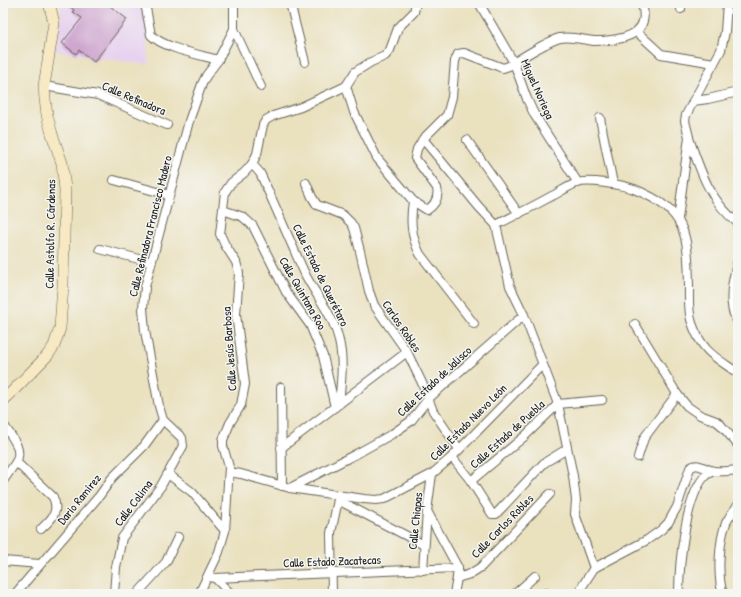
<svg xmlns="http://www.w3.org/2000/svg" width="741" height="597" viewBox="0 0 741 597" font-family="'Patrick Hand',sans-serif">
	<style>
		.built { fill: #e7d2ef }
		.building { fill: #cea6cf }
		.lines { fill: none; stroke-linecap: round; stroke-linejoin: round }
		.street-casing { stroke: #646155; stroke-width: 10 }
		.secondary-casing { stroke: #646155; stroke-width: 12 }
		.street { stroke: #fff; stroke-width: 8 }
		.secondary { stroke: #f6e9c3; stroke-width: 11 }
		.labels { text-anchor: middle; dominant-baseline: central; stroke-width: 3; stroke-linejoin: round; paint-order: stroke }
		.street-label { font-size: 12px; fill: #1c1c1c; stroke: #f6f6f2 }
	</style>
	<rect width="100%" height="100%" fill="#f6f6f2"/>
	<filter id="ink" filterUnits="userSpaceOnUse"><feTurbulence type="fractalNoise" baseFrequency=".025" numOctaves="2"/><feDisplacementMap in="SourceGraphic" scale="8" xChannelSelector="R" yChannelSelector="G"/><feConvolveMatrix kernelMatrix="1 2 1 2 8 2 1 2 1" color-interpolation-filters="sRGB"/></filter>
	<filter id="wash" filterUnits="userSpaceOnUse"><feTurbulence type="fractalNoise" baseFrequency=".012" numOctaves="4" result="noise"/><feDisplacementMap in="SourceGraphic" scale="16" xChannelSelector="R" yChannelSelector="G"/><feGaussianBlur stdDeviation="0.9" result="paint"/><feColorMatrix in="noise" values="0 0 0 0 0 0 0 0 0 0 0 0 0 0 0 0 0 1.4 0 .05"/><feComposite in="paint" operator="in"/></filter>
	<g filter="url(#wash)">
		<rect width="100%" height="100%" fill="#eae1bf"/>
		<polygon class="built" points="59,3 142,3 148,40 149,65 55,51 62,14"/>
		<g id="blocks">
			<polygon class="building" points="66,3 106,3 127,19 94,62 79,50 76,54 62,43 82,18 73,12 74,10"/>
		</g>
	</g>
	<g filter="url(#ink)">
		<use href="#blocks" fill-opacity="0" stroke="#646155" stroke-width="1"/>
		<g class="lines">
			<defs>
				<g id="street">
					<path d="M145,3L151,35C163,48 201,55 218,60"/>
					<polyline points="234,3 234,29 261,87"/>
					<polyline points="290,3 305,62"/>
					<polyline points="479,3 514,63 527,99 534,114 578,183"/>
					<polyline points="680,3 681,9"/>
					<polyline points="637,32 661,54 714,63"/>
					<polyline points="44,86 98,95 167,125"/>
					<path d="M346,86L354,112L377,158L413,201L427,210C435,205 439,198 437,188L415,158L417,149L423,139L447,115L452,97L455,61L458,54L464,53L503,68L509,66C519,59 550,40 560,38C572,36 583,40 594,41C609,41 639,39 643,21C645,15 643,9 642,3"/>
					<polyline points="693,101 708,99 738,92"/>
					<polyline points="600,118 613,184"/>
					<path d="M689,138C700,170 710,202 738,223"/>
					<polyline points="423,139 479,207 496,225"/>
					<polyline points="467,140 519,214"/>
					<path d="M252,164L260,173C276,207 290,242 306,276C317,297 334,316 339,341C344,362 341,383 339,404"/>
					<polyline points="114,180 169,195"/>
					<polyline points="306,183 312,197 317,205 343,215 351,223 354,228 360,251 369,291 374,305 407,352 423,385 433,411 459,449"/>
					<path d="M413,201C410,221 411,236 420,254L474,324"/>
					<polyline points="223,210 243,217 253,226 286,292 310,325 323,356 335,407"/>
					<polyline points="678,219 689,137 685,121 686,115 721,50 725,32 727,3"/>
					<polyline points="100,249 151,262"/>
					<path d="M738,261C733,278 726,306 738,322"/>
					<polyline points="635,324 677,394 687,406 700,415 716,421 721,425 738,445"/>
					<polyline points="281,387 282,486"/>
					<path d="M3,424C10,435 24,449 16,462L53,497C60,512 51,520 41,529"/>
					<polyline points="281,448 407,352"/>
					<polyline points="452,457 471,481 492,514 496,514 544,463 567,449"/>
					<polyline points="638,457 644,438 677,394"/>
					<polyline points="229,472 241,474 290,488 364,499 376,500 384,499 432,474 452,457 542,365"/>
					<polyline points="168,474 192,492 225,531"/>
					<polyline points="3,481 16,462"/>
					<polyline points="471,481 525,436 558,404 602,400"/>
					<polyline points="290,488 358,453 392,434 411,421 428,399 524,315"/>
					<polyline points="338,500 424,545"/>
					<polyline points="427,511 458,568"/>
					<polyline points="3,561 40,564"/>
					<polyline points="458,568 457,578 470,574 481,567 550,494"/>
					<path d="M594,568L575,514L576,500L573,476L558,404L524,315L510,286L496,225C514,216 532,207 550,197C559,193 568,186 577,183C588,179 623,185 634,189C688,211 688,235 689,287C689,299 688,312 692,323C702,352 715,357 738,373"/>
					<polyline points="423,570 427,511 432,474"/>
					<polyline points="208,577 215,578 458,568"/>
					<polyline points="215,578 231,594"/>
					<polyline points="15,594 100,495 112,478 144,446 163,420"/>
					<polyline points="114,594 116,567 122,538 161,486 183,446 182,438 163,420 159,406 145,331 143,308 145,287 189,121 202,84 206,76 218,60 234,29"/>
					<polyline points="137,594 166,562 178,537"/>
					<polyline points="199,594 219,552 225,531 229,467 223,446 223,440 230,423 241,405 245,384 236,314 239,273 236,262 225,245 220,234 225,192 231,183 244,173 252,164 257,154 263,125 266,120 273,116 301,107 346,86 355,72 371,62 385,56 390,50 398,28 414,12 416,3"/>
					<polyline points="332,594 331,533 339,495"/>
					<polyline points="454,594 457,578"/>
					<polyline points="515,594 535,576"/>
					<polyline points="545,594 546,593"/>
					<path d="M579,594L583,585L594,568L647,540L661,530L668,523L677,507L690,468C699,461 705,470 714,471C722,472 730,471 738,470"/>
					<path d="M679,594C679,565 685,498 705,476C707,474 710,473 713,471"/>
					<path d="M723,594C717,576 719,541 726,523C729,517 734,510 738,505"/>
				</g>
				<polyline id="secondary" points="3,401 47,356 54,346 60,328 63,285 65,189 62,163 52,134 47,115 45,99 44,86 54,23 49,3"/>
			</defs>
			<use href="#street" class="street-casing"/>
			<use href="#secondary" class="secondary-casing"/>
			<use href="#street" class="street"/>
			<use href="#secondary" class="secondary"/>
		</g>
	</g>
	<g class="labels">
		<g class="street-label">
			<text transform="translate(538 89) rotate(66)">Miguel Noriega</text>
			<text transform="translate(134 98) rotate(23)">Calle Refinadora</text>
			<text transform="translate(150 226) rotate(-76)">Calle Refinadora Francisco Madero</text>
			<text transform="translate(50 234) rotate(-89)">Calle Astolfo R. Cárdenas</text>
			<text transform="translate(321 275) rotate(64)">Calle Estado de Querétaro</text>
			<text transform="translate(303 293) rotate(60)">Calle Quintana Roo</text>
			<text transform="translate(402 326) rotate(56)">Carlos Robles</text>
			<text transform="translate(229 349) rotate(-94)">Calle Jesús Barbosa</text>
			<text transform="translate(434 381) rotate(-43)">Calle Estado de Jalisco</text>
			<text transform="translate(468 422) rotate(-45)">Calle Estado Nuevo León</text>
			<text transform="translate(507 434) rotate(-42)">Calle Estado de Puebla</text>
			<text transform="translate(79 499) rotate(-51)">Dario Ramírez</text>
			<text transform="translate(133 503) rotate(-53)">Calle Colima</text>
			<text transform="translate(415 521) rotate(-84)">Calle Chiapas</text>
			<text transform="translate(502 526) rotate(-46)">Calle Carlos Robles</text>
			<text transform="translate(332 561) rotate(-2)">Calle Estado Zacatecas</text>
		</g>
	</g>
	<rect width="741" height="597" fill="none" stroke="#f6f6f2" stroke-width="16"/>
</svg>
